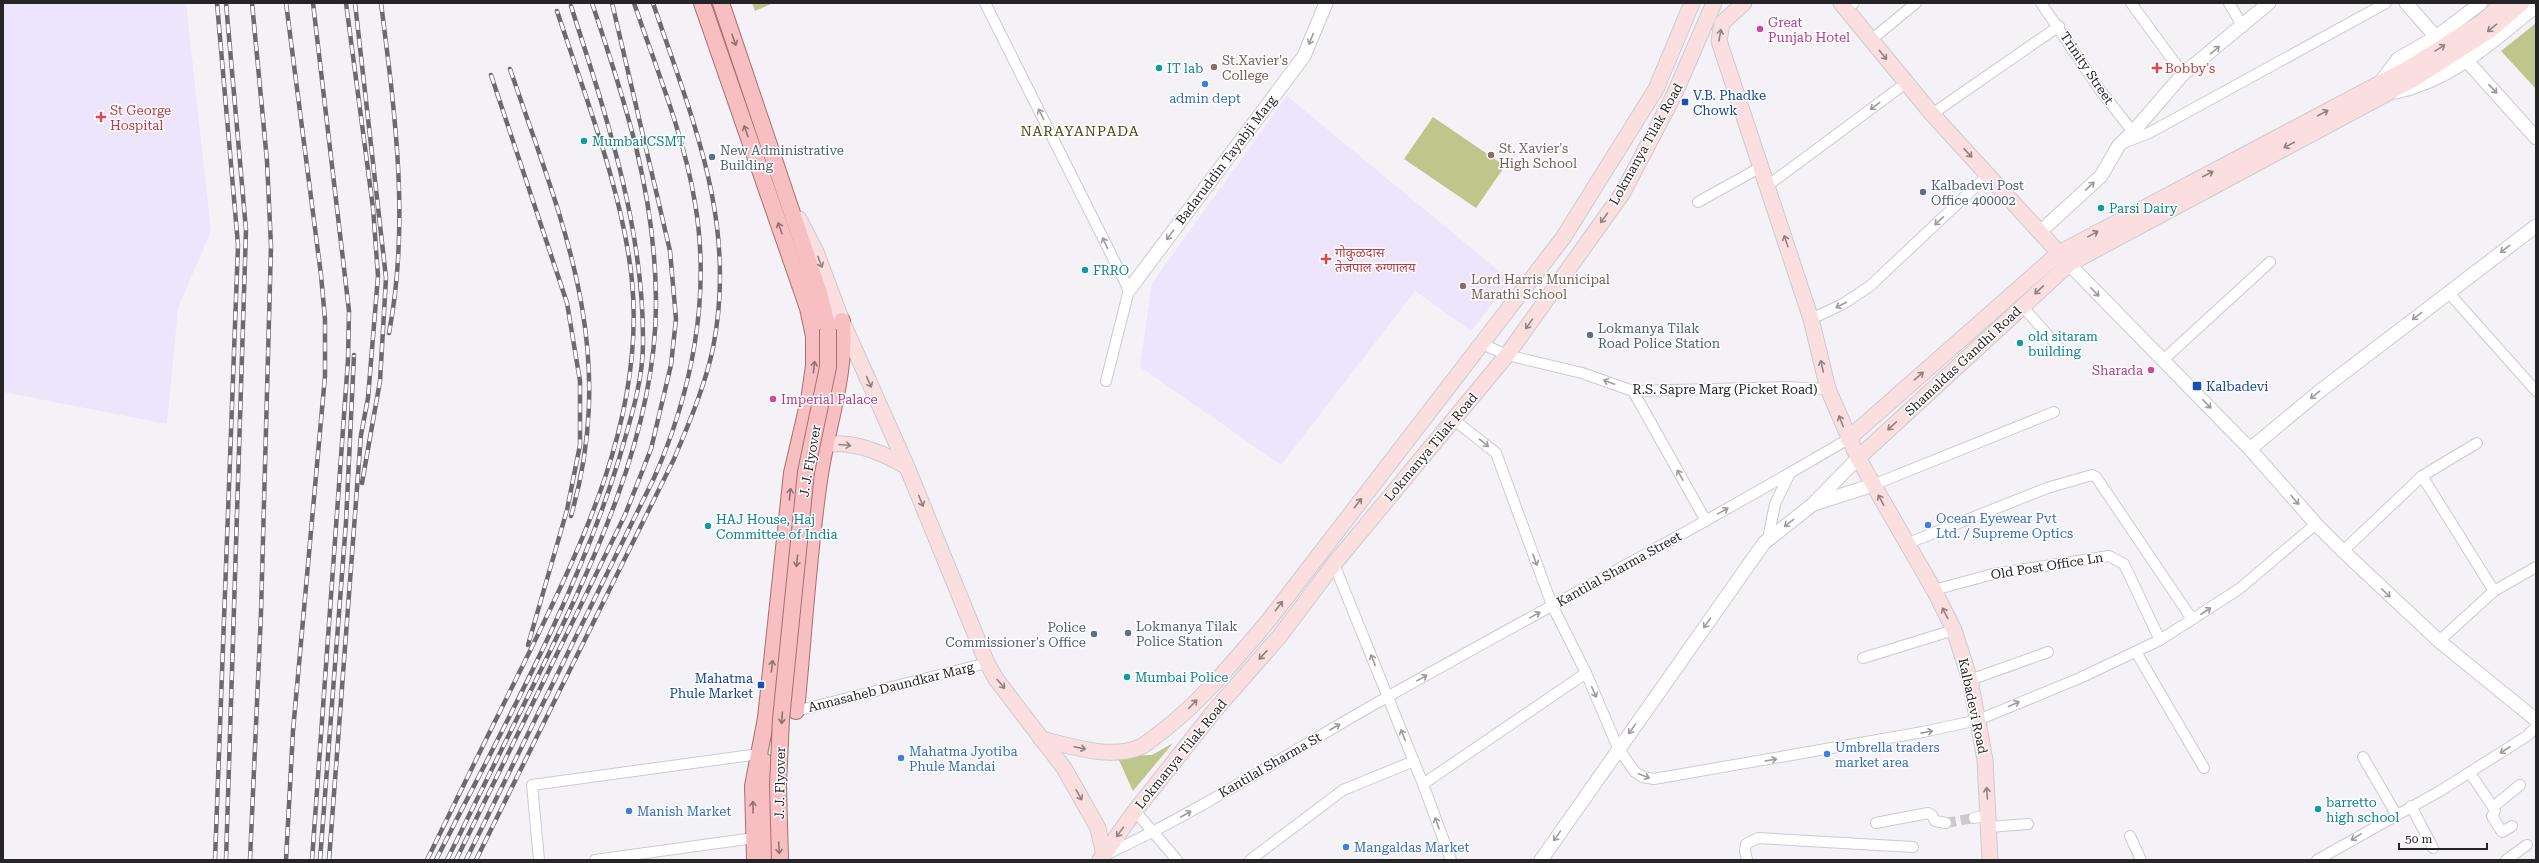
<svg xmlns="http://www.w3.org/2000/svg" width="2539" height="863" viewBox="0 0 2539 863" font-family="'Roboto Serif','Noto Sans Devanagari',serif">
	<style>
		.medical { fill: #ece5fb }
		.green { fill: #bfc68b }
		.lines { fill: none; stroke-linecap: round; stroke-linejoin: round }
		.minor-tunnel { stroke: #cbc9cd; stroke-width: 10; stroke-dasharray: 10 5; stroke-linecap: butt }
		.minor-casing { stroke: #cdcacf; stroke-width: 12 }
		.tertiary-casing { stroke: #cdcacf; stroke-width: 15 }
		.secondary-casing { stroke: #cdcacf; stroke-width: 17 }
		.primary-casing { stroke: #aa6d70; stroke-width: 18 }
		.minor { stroke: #fff; stroke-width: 10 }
		.tertiary { stroke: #fff; stroke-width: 13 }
		.secondary { stroke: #fbdfe0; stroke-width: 15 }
		.primary { stroke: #f7bfc1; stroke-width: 16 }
		.rail-casing { stroke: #6c6a6d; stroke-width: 4.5 }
		.rail { stroke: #fff; stroke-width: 3; stroke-dasharray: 9; stroke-linecap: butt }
		.primary-bridge-casing { stroke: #aa6d70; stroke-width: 18; stroke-linecap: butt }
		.primary-bridge { stroke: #f7bfc1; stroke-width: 16 }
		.oneway { stroke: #908283 }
		.oneway2 { stroke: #9d9c9d }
		.oneway3 { stroke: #8e7274 }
		.hotel-dot { fill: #d1479c; stroke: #fff; stroke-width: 1.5 }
		.education-dot { fill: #8d6e63; stroke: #fff; stroke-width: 1.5 }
		.culture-dot { fill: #0f9aa8; stroke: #fff; stroke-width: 1.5 }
		.health-dot { fill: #e0444e; stroke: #fff; stroke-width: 1.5 }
		.shop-dot { fill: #3f7fe0; stroke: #fff; stroke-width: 1.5 }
		.transit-dot { fill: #1a4fb4; stroke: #fff; stroke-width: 1.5 }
		.service-dot { fill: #5c6f8a; stroke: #fff; stroke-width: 1.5 }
		.labels { text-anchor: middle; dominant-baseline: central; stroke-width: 3; stroke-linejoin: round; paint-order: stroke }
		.hotel-label { font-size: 13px; fill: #b23c85; stroke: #fff; text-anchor: start }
		.education-label { font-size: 13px; fill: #785e54; stroke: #fff; text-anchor: start }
		.culture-label { font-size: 13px; fill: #0d838f; stroke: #fff; text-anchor: start }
		.street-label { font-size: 13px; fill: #252426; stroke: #fff }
		.health-label { font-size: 13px; fill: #be3a42; stroke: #fff; text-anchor: start }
		.transit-label { font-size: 13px; fill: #164399; stroke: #fff; text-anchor: start }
		.shop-label { font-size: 13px; fill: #366cbe; stroke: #fff; text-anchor: start }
		.service-label { font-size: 13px; fill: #4e5e75; stroke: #fff; text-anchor: start }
		.neighbourhood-label { font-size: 14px; letter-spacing: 1px; fill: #424a0f; stroke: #fff }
	</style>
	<rect width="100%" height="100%" fill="#f5f2f7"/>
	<g class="medical">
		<polygon points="3,3 186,3 211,231 178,308 167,424 3,392"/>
		<polygon points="1287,96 1511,281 1471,331 1415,291 1281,465 1140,367 1152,283"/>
	</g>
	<g class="green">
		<polygon points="752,3 773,3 755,11"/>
		<polygon points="2536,23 2536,89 2501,51"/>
		<polygon points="1433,117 1505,166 1476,208 1404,159"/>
		<polygon points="1173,743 1133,791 1117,756 1152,755"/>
	</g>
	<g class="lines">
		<polyline class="minor-tunnel" points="1946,823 1974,818"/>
		<defs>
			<g id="minor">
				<polyline points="985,3 1129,290 1106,381"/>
				<polyline points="2041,3 2100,90 2133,132"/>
				<polyline points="2131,3 2183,74"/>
				<polyline points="2229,3 2243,27"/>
				<polyline points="1846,9 1854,3"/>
				<polyline points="1871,40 1916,3"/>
				<polyline points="1932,114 2059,26"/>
				<polyline points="2123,143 2149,133 2386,3"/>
				<polyline points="1767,186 1906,83"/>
				<polyline points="1698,202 1761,167"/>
				<polyline points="2448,292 2536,391"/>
				<polyline points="2022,306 2061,350"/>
				<polyline points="1811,319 1843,304 1870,286 1988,175"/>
				<polyline points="1482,344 1507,355 1582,373 1633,391 1785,387 1828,389"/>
				<polyline points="2163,360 2270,262"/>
				<polyline points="1633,391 1706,521"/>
				<polyline points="1453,419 1496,453 1552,605 1586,673 1618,748 1635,772 1643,777 1654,779 1923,732 1978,720 2080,678 2160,640 2239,589 2316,524"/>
				<polyline points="2422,476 2494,591"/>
				<polyline points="1873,485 2054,412"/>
				<polyline points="1768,539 1775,504 1789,475"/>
				<polyline points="1906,544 2047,488 2092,475 2096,477 2192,619"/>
				<polyline points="2343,551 2422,476 2477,443"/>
				<polyline points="1334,564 1423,784 1451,860"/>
				<polyline points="1934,590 1993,574 2109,556 2124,564 2160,640"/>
				<polyline points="2439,641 2494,591 2536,567"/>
				<polyline points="2136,652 2204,768"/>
				<polyline points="1863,658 1954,630"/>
				<polyline points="1970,680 2048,652"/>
				<polyline points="796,711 987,663"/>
				<polyline points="2363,757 2396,814"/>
				<polyline points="2470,773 2493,807 2495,811 2492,816 2502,832 2512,826"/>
				<polyline points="1423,784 1586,673"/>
				<polyline points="2411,806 2433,848"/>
				<polyline points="2493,807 2520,785"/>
				<polyline points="1135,811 1177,860"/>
				<polyline points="1974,818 1988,815"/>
				<polyline points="1876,823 1928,813 1932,815 1935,821 1946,823"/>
				<polyline points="1989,827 2028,824"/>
				<polyline points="2130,836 2141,860"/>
				<path d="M1105,855C1203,810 1294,749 1389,696C1541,610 1697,529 1848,439"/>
				<polyline points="539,860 532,785 759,754"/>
				<polyline points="595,860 754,838"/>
				<polyline points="1250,860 1343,790 1414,761"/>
				<polyline points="1747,860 1745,851 1746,844 1758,838 1913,847"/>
				<polyline points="2317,860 2440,791 2527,736 2536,727"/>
				<polyline points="2506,860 2527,845"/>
			</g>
			<g id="tertiary">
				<polyline points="2406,3 2436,37"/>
				<polyline points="2467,61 2536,138"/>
				<polyline points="2380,83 2398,59 2436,37 2481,3"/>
				<path d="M2396,92C2452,80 2493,41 2536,6"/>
				<polyline points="2041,231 2101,176 2119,145 2133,132 2183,74 2269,3"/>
				<polyline points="2063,258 2250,449 2316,524 2343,551 2439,641 2536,720"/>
				<polyline points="1129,290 1304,56 1326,3"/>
				<polyline points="2250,449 2320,391 2536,226"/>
				<polyline points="1814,504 1873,485"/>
				<polyline points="1541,860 1764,543 1812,505 1858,458"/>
			</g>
			<g id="secondary">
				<polyline points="1744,3 1722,23 1719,41 1811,319 1828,389 1858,458 1934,590 1954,630 1970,680 1985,760 1990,860"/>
				<polyline points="1841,3 1932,114 2059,253"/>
				<polyline points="799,219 816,252 842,321 907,467 987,663 996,679 1064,768 1098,828 1104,855"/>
				<polyline points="1848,439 2059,253 2407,69 2482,22 2504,3"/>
				<path d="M814,448C845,436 880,451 907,467"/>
				<polyline points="1858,458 2069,264 2414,79 2489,31 2522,3"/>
				<path d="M1041,739C1071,746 1111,760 1140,747C1147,744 1154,737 1160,733C1202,701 1235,660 1269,620L1563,238L1656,89L1692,3"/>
				<polyline points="1100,860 1135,811 1215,710 1279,637 1334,564 1507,355 1622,194 1674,95 1714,3"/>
			</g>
			<g id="primary">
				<polyline points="702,3 808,308 814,336 814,366 809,400 792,473 766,718 753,786 755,860"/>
				<polyline points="721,3 819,293 828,329"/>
				<path d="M796,711C804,632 808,552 820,474C828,423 846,373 842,321"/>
				<polyline points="765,762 767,860"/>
			</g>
		</defs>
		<use href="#minor" class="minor-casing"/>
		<use href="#tertiary" class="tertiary-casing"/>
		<use href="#secondary" class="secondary-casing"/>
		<use href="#primary" class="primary-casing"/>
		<use href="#minor" class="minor"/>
		<use href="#tertiary" class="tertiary"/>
		<use href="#secondary" class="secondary"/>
		<use href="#primary" class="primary"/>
		<defs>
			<g id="rail">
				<polyline points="286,3 321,275 325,319 325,376 293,731 286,860"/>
				<polyline points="355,3 386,278 380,381 362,483"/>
				<path d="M381,3C395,113 410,223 389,333"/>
				<path d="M510,69C563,224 619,349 571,516"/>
				<polyline points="491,75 567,303 580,381 580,445 567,510 528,645"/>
				<polyline points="215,860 238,245 217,3"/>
				<polyline points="226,860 246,230 226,3"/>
				<polyline points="250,860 261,613 271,246 267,161 252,3"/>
				<polyline points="312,860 348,360 349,311 313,3"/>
				<polyline points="320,860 346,522 354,355"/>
				<polyline points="329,860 361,435 368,398 378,276 373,208 346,3"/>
				<path d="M427,860C459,794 492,727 525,661C583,543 645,416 632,281C623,192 585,96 557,11"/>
				<path d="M436,860C502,729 576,599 619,459C630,421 643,382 643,343C644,227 606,115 571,6"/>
				<path d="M447,860C476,801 505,743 534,684C591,568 657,433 656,300C655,192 626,104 592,3"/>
				<polyline points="456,860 625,515 651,449 671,365 676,319 670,251 612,3"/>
				<path d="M466,860L654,478C692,392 711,297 695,203C684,135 656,68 634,3"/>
				<path d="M476,860L674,459C689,423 705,386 713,348C738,222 692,119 653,3"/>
			</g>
		</defs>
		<use href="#rail" class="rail-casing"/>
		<use href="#rail" class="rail"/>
		<defs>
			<polyline id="primary-bridge" points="780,860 778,785 781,719 806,472 828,367 828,329"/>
		</defs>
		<use href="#primary-bridge" class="primary-bridge-casing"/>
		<use href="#primary-bridge" class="primary-bridge"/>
	</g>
	<defs><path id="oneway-shaft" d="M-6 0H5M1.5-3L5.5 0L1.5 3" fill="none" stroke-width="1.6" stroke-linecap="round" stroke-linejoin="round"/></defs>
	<g class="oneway">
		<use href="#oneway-shaft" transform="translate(2492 28) rotate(141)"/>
		<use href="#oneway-shaft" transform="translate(1720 35) rotate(-80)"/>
		<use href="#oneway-shaft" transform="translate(2440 48) rotate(-32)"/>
		<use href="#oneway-shaft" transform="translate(1883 55) rotate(51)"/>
		<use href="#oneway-shaft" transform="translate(2323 113) rotate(-28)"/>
		<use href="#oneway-shaft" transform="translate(2289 145) rotate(152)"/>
		<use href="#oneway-shaft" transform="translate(1968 153) rotate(47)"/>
		<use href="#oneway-shaft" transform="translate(2208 174) rotate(-28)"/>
		<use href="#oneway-shaft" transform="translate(1604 218) rotate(126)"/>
		<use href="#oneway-shaft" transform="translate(2093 234) rotate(-29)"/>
		<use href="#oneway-shaft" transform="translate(1786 241) rotate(-108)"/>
		<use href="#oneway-shaft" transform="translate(820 262) rotate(69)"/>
		<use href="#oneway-shaft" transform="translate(2039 290) rotate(137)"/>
		<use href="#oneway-shaft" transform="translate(1529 324) rotate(125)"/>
		<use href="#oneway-shaft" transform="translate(1822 366) rotate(-103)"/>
		<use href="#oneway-shaft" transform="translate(1919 376) rotate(-41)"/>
		<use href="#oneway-shaft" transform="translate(869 382) rotate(66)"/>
		<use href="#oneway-shaft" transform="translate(1841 421) rotate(-112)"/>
		<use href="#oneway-shaft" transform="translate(1892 426) rotate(137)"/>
		<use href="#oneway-shaft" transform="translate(845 445) rotate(5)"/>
		<use href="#oneway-shaft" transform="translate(1881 500) rotate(-118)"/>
		<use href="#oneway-shaft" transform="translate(921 501) rotate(68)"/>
		<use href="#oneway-shaft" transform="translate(1358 503) rotate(-52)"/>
		<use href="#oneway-shaft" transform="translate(1279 606) rotate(-53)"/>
		<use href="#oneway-shaft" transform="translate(1945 613) rotate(-117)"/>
		<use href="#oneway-shaft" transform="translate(1263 655) rotate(133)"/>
		<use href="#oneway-shaft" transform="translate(1001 684) rotate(50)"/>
		<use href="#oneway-shaft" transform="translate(1193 704) rotate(-46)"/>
		<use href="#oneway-shaft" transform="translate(1080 748) rotate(12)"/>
		<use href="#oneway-shaft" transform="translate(1987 793) rotate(-94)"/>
		<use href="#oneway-shaft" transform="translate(1079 795) rotate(61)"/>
		<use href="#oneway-shaft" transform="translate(1120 832) rotate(126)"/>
	</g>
	<g class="oneway2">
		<use href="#oneway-shaft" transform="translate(1311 39) rotate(112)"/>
		<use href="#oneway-shaft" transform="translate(2215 50) rotate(-40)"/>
		<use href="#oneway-shaft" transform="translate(2493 89) rotate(47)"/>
		<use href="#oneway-shaft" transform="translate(1875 106) rotate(143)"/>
		<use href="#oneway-shaft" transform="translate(1041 114) rotate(-117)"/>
		<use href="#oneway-shaft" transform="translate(2090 186) rotate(-43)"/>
		<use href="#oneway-shaft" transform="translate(1939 221) rotate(137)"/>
		<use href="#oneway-shaft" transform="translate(1170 235) rotate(127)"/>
		<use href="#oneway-shaft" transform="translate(1105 243) rotate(-116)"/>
		<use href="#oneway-shaft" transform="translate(2505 249) rotate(143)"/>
		<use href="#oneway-shaft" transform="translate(2095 292) rotate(46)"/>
		<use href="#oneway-shaft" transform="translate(1841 305) rotate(153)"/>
		<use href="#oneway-shaft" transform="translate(2417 316) rotate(142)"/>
		<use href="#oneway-shaft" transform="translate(1609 382) rotate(-159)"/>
		<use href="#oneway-shaft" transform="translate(2315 395) rotate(141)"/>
		<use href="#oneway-shaft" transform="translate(2207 404) rotate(46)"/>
		<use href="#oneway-shaft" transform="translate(1484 443) rotate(39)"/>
		<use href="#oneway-shaft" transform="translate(1680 475) rotate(-119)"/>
		<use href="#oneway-shaft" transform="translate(2295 500) rotate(49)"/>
		<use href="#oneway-shaft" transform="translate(1723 511) rotate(-29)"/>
		<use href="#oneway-shaft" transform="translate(1789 523) rotate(142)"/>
		<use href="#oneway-shaft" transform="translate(1535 560) rotate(70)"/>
		<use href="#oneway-shaft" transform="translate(2386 593) rotate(44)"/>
		<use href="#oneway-shaft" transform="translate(2206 611) rotate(-33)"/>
		<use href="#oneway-shaft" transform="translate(1535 615) rotate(-29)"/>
		<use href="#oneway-shaft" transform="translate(1707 623) rotate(126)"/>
		<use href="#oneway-shaft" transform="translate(1373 660) rotate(-112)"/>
		<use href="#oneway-shaft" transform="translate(1422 678) rotate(-29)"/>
		<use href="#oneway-shaft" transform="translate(1594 692) rotate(67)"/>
		<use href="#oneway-shaft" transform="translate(2014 704) rotate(-24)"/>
		<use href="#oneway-shaft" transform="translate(1335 727) rotate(-30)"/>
		<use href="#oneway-shaft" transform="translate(1632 729) rotate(126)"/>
		<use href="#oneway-shaft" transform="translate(1927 732) rotate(-11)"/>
		<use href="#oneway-shaft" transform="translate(1403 735) rotate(-112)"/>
		<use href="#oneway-shaft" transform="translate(2505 750) rotate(147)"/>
		<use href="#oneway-shaft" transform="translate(1771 760) rotate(-10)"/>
		<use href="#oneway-shaft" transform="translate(1644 776) rotate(21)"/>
		<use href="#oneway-shaft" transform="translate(1186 814) rotate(-30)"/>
		<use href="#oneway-shaft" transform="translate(1437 823) rotate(-110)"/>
		<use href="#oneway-shaft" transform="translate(1557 836) rotate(125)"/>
		<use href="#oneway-shaft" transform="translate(2356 837) rotate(149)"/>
	</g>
	<g class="oneway3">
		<use href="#oneway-shaft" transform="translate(734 40) rotate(71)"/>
		<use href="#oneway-shaft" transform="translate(746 131) rotate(-109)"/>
		<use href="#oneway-shaft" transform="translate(780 228) rotate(-109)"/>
		<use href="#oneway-shaft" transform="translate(814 367) rotate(-84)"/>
		<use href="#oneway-shaft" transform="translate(790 494) rotate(-84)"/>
		<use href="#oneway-shaft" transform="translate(797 561) rotate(96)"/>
		<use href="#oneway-shaft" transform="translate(772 666) rotate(-84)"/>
		<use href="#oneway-shaft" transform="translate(782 718) rotate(94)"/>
		<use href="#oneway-shaft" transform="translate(753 807) rotate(-91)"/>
		<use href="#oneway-shaft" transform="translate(779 848) rotate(87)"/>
	</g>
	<g class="hotel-dot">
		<circle cx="1760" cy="29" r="4"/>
		<circle cx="2151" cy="370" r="4"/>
		<circle cx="773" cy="399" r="4"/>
	</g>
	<g class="education-dot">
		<circle cx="1214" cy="67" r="4"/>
		<circle cx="1491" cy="155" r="4"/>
		<circle cx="1463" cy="286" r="4"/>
	</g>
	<g class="culture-dot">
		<circle cx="1159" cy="68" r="4"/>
		<circle cx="584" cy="141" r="4"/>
		<circle cx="2101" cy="208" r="4"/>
		<circle cx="1085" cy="270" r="4"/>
		<circle cx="2020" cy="343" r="4"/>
		<circle cx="708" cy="526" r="4"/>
		<circle cx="1127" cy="677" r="4"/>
		<circle cx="2318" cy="809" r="4"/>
	</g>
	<g class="health-dot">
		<path d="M2155 62h4v4h4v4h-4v4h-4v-4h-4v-4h4z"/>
		<path d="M99 111h4v4h4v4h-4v4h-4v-4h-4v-4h4z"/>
		<path d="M1324 253h4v4h4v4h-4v4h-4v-4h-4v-4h4z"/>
	</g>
	<g class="shop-dot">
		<circle cx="1205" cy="84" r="4"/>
		<circle cx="1928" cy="525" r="4"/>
		<circle cx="1827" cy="754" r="4"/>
		<circle cx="901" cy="758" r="4"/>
		<circle cx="629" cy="811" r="4"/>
		<circle cx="1346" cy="847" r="4"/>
	</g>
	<g class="transit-dot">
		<rect x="1681" y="98" width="8" height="8" rx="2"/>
		<rect x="2192" y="381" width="10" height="10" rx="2"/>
		<rect x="757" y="681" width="8" height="8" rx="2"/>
	</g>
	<g class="service-dot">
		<circle cx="712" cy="157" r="4"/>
		<circle cx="1923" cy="192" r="4"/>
		<circle cx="1590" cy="335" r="4"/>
		<circle cx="1128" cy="633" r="4"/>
		<circle cx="1094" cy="634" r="4"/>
	</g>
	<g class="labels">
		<g class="hotel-label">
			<text x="1768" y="22">Great<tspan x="1768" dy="15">Punjab Hotel</tspan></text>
			<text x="2143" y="370" text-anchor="end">Sharada</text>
			<text x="781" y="399">Imperial Palace</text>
		</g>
		<g class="education-label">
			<text x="1222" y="60">St.Xavier's<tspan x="1222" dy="15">College</tspan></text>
			<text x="1499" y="148">St. Xavier's<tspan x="1499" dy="15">High School</tspan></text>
			<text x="1471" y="279">Lord Harris Municipal<tspan x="1471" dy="15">Marathi School</tspan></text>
		</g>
		<g class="culture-label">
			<text x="1167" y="68">IT lab</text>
			<text x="592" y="141">Mumbai CSMT</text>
			<text x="2109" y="208">Parsi Dairy</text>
			<text x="1093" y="270">FRRO</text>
			<text x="2028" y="336">old sitaram<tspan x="2028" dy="15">building</tspan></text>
			<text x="716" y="519">HAJ House, Haj<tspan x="716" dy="15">Committee of India</tspan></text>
			<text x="1135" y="677">Mumbai Police</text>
			<text x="2326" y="802">barretto<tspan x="2326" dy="15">high school</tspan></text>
		</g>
		<g class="street-label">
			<text transform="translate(2087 68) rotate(56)">Trinity Street</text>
			<text transform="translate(1646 144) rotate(-61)">Lokmanya Tilak Road</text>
			<text transform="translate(1226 160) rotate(-53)">Badaruddin Tayabji Marg</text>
			<text transform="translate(1963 361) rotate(-43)">Shamaldas Gandhi Road</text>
			<text x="1725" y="389">R.S. Sapre Marg (Picket Road)</text>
			<text transform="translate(1431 447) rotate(-50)">Lokmanya Tilak Road</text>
			<text transform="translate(810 461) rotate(-80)">J. J. Flyover</text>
			<text transform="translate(2047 566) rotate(-9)">Old Post Office Ln</text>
			<text transform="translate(1619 569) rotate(-29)">Kantilal Sharma Street</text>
			<text transform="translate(891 687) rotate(-14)">Annasaheb Daundkar Marg</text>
			<text transform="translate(1973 706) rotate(78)">Kalbadevi Road</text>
			<text transform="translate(1181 754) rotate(-51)">Lokmanya Tilak Road</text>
			<text transform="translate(1270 765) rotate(-30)">Kantilal Sharma St</text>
			<text transform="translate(780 783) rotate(-89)">J. J. Flyover</text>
		</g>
		<g class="health-label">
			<text x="2165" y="68">Bobby's</text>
			<text x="110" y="110">St George<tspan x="110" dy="15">Hospital</tspan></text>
			<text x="1335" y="252">गोकुळदास<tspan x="1335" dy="15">तेजपाल रुग्णालय</tspan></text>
		</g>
		<g class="transit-label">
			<text x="1693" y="95">V.B. Phadke<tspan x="1693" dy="15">Chowk</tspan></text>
			<text x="2206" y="386">Kalbadevi</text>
			<text x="753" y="678" text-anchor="end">Mahatma<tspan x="753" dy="15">Phule Market</tspan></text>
		</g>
		<g class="shop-label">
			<text x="1205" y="98" text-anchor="middle">admin dept</text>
			<text x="1936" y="518">Ocean Eyewear Pvt<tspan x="1936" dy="15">Ltd. / Supreme Optics</tspan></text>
			<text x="1835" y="747">Umbrella traders<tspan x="1835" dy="15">market area</tspan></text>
			<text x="909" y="751">Mahatma Jyotiba<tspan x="909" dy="15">Phule Mandai</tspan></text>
			<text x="637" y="811">Manish Market</text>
			<text x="1354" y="847">Mangaldas Market</text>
		</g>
		<g class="service-label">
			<text x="720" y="150">New Administrative<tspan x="720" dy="15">Building</tspan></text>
			<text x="1931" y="185">Kalbadevi Post<tspan x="1931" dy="15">Office 400002</tspan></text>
			<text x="1598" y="328">Lokmanya Tilak<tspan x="1598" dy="15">Road Police Station</tspan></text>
			<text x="1136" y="626">Lokmanya Tilak<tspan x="1136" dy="15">Police Station</tspan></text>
			<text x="1086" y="627" text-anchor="end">Police<tspan x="1086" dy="15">Commissioner's Office</tspan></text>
		</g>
		<g class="neighbourhood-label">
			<text x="1080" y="131">NARAYANPADA</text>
		</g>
	</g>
	<rect width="2539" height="863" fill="none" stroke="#252426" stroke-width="8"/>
	<path d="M2399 843v6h88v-6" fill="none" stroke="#252426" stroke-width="2"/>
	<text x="2405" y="843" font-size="12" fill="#252426" stroke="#ffffff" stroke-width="3" paint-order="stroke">50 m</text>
</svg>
